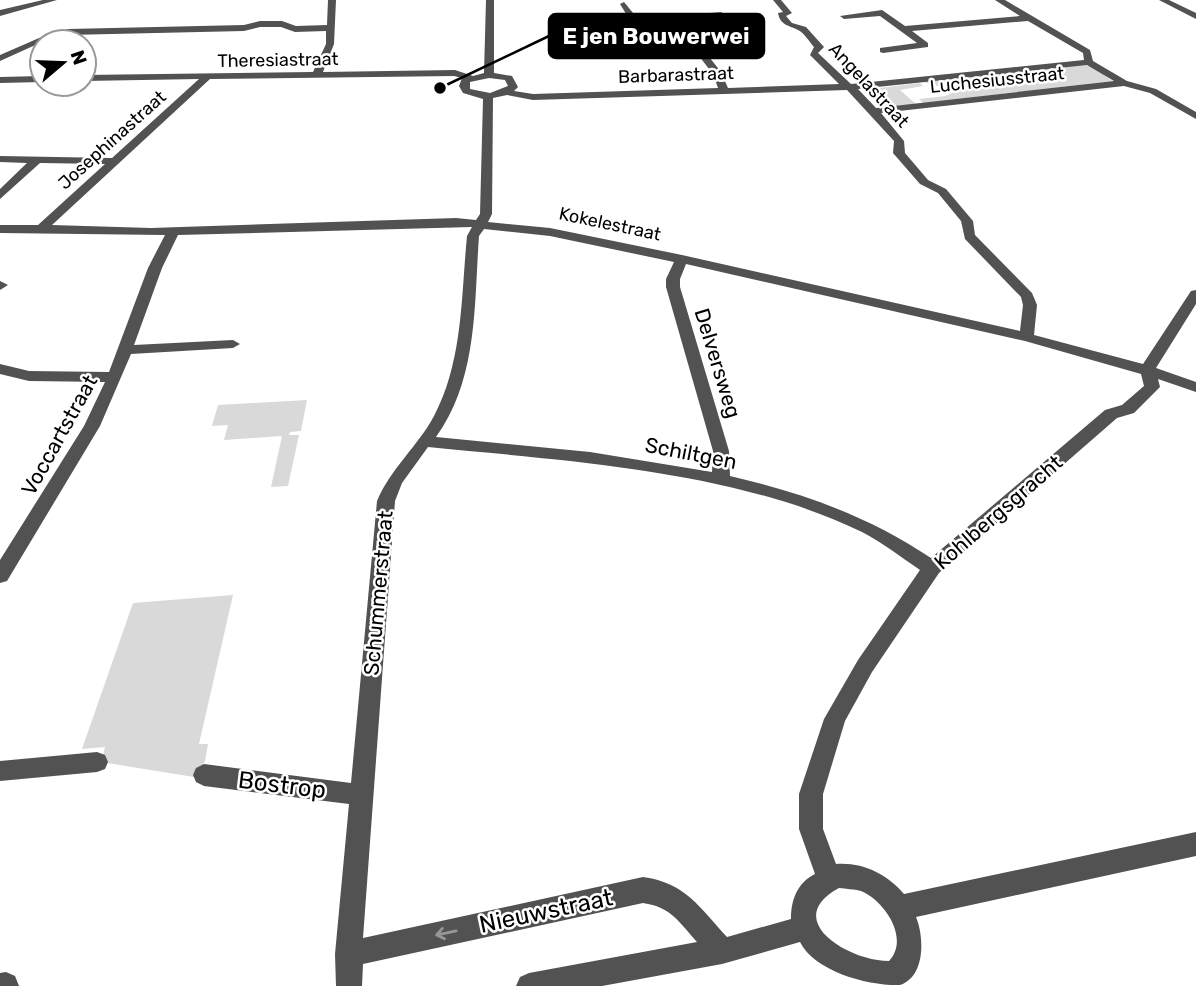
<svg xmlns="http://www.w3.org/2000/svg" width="1196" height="986" viewBox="0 0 1196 986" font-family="Rubik,sans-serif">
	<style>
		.green { fill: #d9d9d9 }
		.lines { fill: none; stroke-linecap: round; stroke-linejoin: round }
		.minor { fill: #525252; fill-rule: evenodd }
		.oneway { stroke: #979797 }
		.labels { text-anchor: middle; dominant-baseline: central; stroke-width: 5; stroke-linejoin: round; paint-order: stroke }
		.far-street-label { font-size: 18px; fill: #000; stroke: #fff }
		.street-label { font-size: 21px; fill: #000; stroke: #fff }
		.near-street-label { font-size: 24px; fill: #000; stroke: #fff }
		.leader { fill: none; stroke: #000; stroke-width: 2.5 }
		.callout-dot { fill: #000; stroke: #fff; stroke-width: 2.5 }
		.callout { fill: #000; stroke: #000; stroke-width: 2.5 }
		.callout-label { font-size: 23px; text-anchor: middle; font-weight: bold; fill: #fff }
	</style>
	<rect width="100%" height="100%" fill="#fff"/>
	<g class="green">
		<path d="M1081,64L1093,67L1112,81L923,103L919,99L945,96L954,92C946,84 934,88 925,82Z"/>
		<path d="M920,83L923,86L900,90L916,104C894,107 883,109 868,92L871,89Z"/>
		<polygon points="307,400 301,431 290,432 289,435 299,435 288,486 271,487 282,436 224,440 228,425 212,426 218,405"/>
		<polygon points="233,595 199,744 208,744 205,761 194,777 101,762 105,747 82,749 133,603"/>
	</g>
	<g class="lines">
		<g class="minor">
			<polygon points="43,0 57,0 0,16 0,10"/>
			<path d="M328,0H336L334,44L323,72L455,70L473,76L484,73L486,0H494V73L512,76L518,87L514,91L533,94L718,88L713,74L688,42L655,44L642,40L620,4L624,2L638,19L722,12L719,17L680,20L721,72L728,88L839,84L810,55L814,47C809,41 804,33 798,30C788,25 780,25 778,13L783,12L773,0H781L792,13L786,16L792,23L806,27L824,47L818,53L851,84L1084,60L1083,53L1028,21L912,31L928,43V47L883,53L880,52V48L917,43L880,16L844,19L840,16L882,10L905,26L1020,16L995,0H1005L1090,50L1093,61L1127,81L1156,89L1196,112V119L1150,93L1124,86L881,113L904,141L905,153L928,180L946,189L973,221L975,235L1032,293L1037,305L1034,335L1143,364L1191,291L1196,290V304L1156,368L1196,382V392L1158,379L1160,387L1134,413L1117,418L939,573L872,672L845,721L823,794V829L836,864C863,862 887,874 904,894L1196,832V856L916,917C924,936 926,976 900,985C869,986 815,972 800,942L722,964L602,986H516L520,977L529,973L697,942C679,922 671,907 643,903L363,964L362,986H336L335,954L349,804L204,786L196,782L193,775L196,768L204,764L351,783L377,501C391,468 418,446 434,416C463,361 461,297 467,236L472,227L178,235L162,268L134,345L233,340L240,344L233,348L131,354L100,426L7,581L0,583V560L84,426L105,382L29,381L0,374V364L29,371L109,372L148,268L165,235L0,233V225H38L105,164L40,163L0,199V189L27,163L0,162V156L112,158L199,79L84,81V75L313,72L326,44V31L295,32L281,27H260L244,31L68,35L42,42L0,61V55L46,35L68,29L244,25L260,21H282L296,26L327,25ZM671,21L684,37L648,36L641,24ZM1087,65L1114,81L876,108L858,89ZM454,76L462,78L459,86L463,93L483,99L480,214L476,220L456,218L151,228L52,225L210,79ZM489,78L505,80L508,86L490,93L470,89V82ZM847,90L894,141L893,153L920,184L938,193L961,221L965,239L1021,297L1023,305L1020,331L682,255L550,228L488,222L492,214L493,98L507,95L533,100ZM484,229L550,236L674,262L666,279V287L713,451L712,472L590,452L436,437C478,379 474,305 479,236ZM686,264L1025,341L1141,374L1144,386L1122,405L1105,410L931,558C868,516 803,493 730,476L729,451L680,287V279ZM428,447C568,461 734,470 862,532C883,543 901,557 920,570L858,660L824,719L799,794V829L815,874C797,883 791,900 791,919L727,937C699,907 686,883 643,877L363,938L395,501L402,483ZM839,888C846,889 854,889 861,891C885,901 910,939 889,961C849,961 780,920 839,888Z"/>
			<polygon points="1159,0 1169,0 1196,13 1196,19"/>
			<polygon points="42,76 42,82 0,83 0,77"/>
			<polygon points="0,281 8,285 0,290"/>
			<polygon points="97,752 105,755 108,762 105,769 97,772 0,781 0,761"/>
			<polygon points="6,972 15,976 19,986 0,986 0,973"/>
		</g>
	</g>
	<defs><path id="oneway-shaft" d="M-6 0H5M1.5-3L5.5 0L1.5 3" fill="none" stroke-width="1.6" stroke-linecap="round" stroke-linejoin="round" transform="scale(1.75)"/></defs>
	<use class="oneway" href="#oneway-shaft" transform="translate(446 933) rotate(168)"/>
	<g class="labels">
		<g class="far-street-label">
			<text transform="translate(278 60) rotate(-1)">Theresiastraat</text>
			<text transform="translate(676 75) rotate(-2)">Barbarastraat</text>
			<text transform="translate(997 80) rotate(-6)">Luchesiusstraat</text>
			<text transform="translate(869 85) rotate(47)">Angelastraat</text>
			<text transform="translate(112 140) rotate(-42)">Josephinastraat</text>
			<text transform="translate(610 224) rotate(12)">Kokelestraat</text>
		</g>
		<g class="street-label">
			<text transform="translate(718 363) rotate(73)">Delversweg</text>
			<text transform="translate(59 435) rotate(-61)">Voccartstraat</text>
			<text transform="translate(691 453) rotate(11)">Schiltgen</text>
			<text transform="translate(998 512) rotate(-41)">Kohlbergsgracht</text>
			<text transform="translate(378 593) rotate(-85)">Schummerstraat</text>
		</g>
		<g class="near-street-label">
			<text transform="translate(282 785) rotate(7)">Bostrop</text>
			<text transform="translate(546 911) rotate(-12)">Nieuwstraat</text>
		</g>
	</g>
	<path class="leader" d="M440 88L549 36"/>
	<circle class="callout-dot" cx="440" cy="88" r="7"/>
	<rect class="callout" x="549" y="14" width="215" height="44" rx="7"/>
	<g class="callout-label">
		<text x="656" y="44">E jen Bouwerwei</text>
	</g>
	<g transform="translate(63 63) rotate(71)"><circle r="33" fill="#ffffff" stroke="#999999" stroke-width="2"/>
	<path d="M0-5L12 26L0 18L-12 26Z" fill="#000000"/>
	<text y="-10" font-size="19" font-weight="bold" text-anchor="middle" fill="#000000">N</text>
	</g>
</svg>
